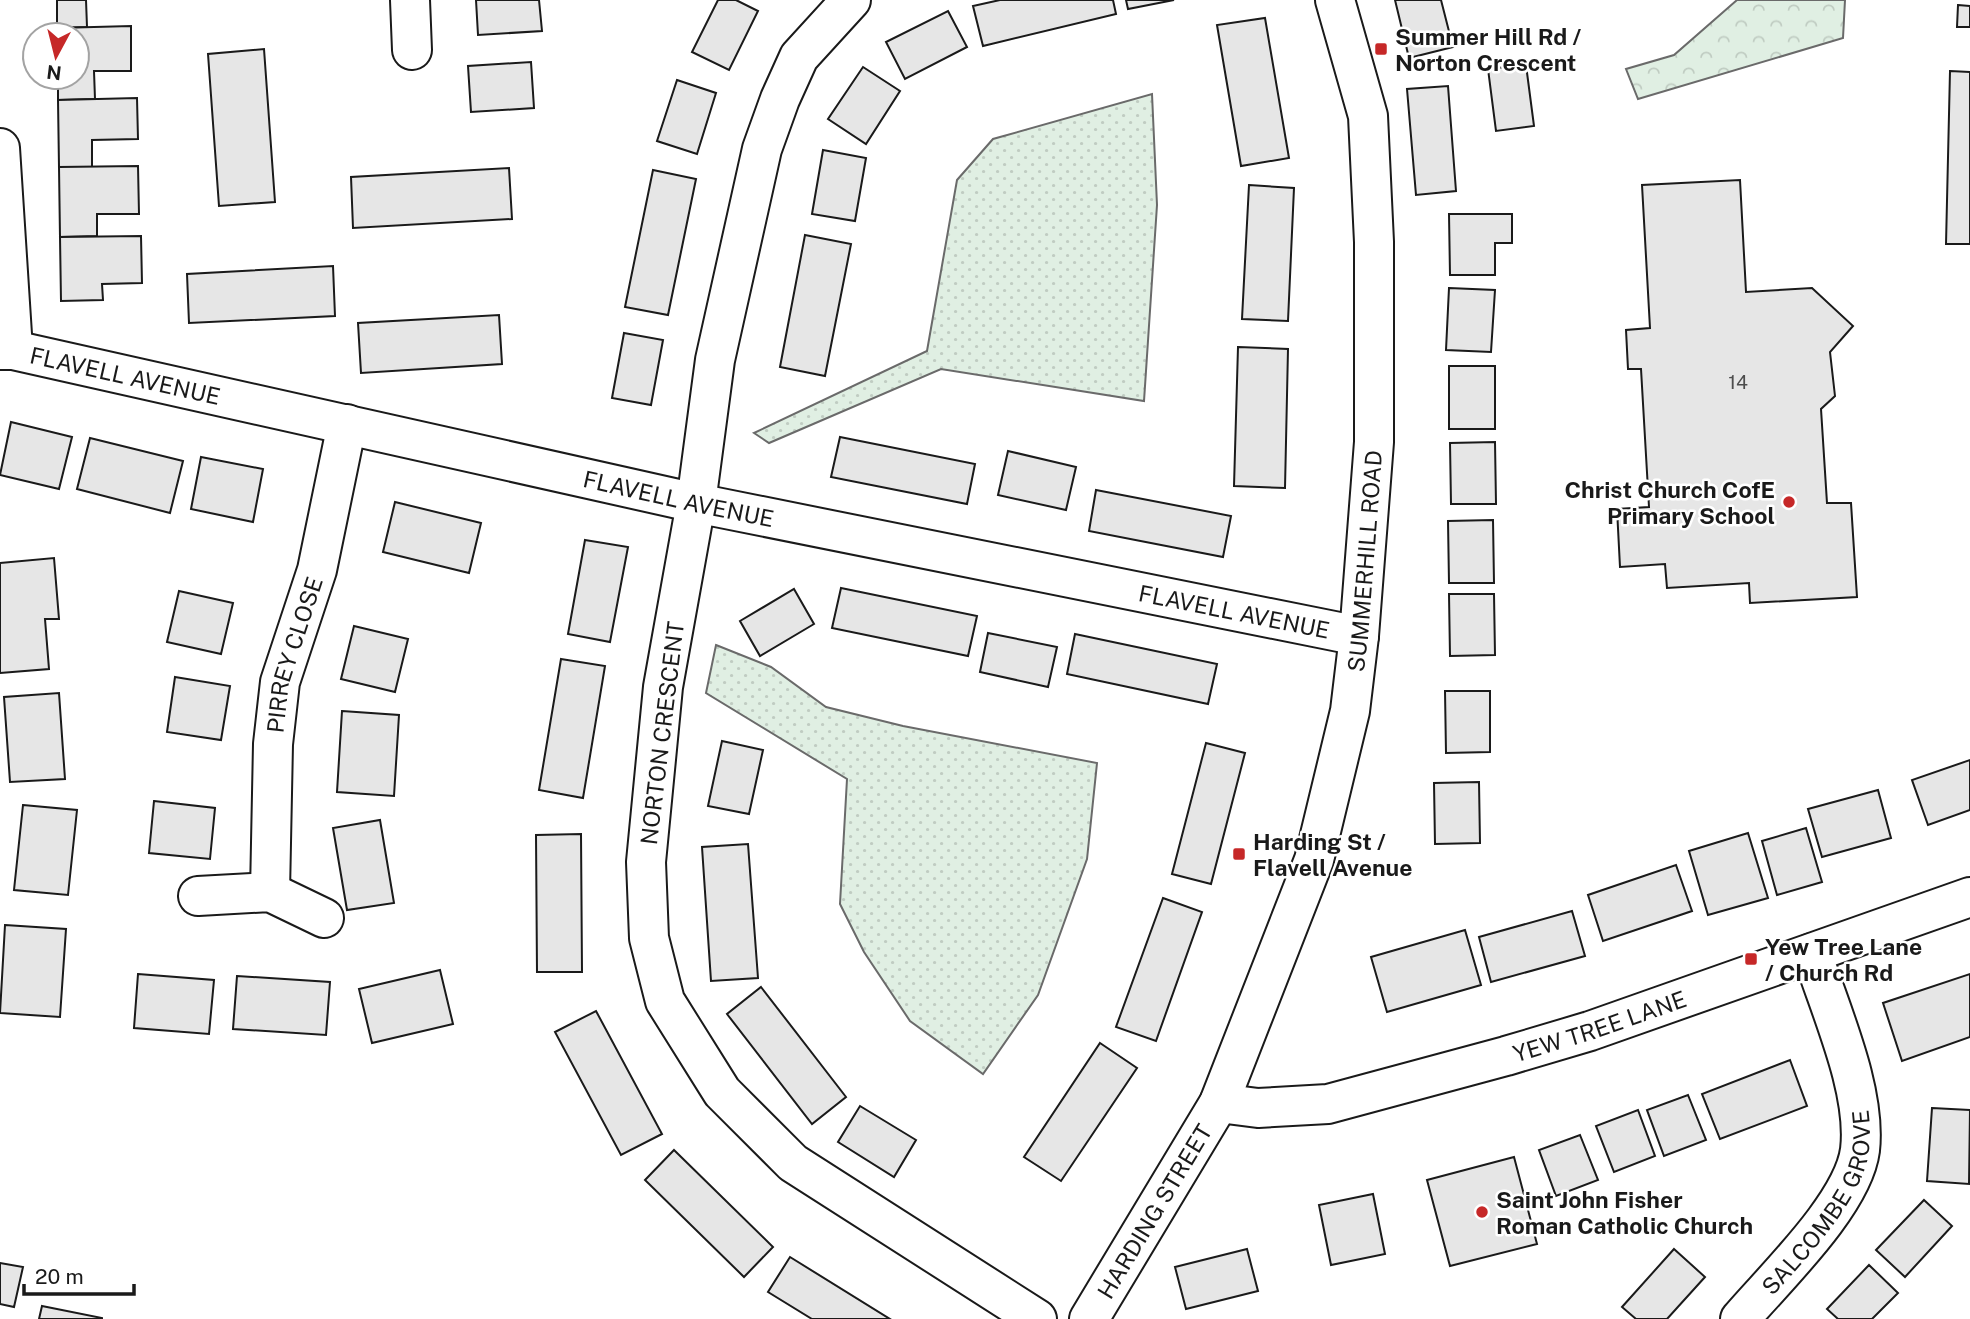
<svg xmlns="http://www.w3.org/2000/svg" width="1970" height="1319" viewBox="0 0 1970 1319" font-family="'Public Sans',sans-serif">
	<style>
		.grass { fill: url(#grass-dots); stroke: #6a6a6a; stroke-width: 2 }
		.forest { fill: url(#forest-crowns); stroke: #6a6a6a; stroke-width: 2 }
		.building { fill: #e6e6e6; stroke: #1a1a1a; stroke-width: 2 }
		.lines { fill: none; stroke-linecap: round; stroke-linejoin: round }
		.minor-casing { stroke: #1a1a1a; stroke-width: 42 }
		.major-casing { stroke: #1a1a1a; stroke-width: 42 }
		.minor { stroke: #fff; stroke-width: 38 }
		.major { stroke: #fff; stroke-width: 38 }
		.poi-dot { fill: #c62828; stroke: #fff; stroke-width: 2.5 }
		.labels { text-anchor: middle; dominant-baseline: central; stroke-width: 5; stroke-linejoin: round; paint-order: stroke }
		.number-label { font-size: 19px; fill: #4d4d4d }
		.poi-label { font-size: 23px; font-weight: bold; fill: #1a1a1a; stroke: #fff; text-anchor: start }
		.street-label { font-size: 23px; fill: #1a1a1a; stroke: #fff }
	</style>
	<defs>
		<pattern id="grass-dots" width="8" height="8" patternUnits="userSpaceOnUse" patternTransform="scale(1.75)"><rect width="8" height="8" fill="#e0efe3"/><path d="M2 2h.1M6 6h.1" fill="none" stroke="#c0ccc2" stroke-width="1.8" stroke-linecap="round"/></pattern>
		<pattern id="forest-crowns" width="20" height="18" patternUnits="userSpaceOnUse" patternTransform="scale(1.75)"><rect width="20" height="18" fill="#e0efe3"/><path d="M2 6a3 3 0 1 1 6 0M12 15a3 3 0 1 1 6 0" fill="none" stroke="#c0ccc2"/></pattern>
	</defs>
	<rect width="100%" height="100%" fill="#fff"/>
	<g class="grass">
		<polygon points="1152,94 1157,205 1144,401 941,369 769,443 754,433 927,351 957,180 993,139"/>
		<polygon points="716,645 771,667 826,707 903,726 1097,763 1087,859 1038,995 983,1074 910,1021 864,952 840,904 847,779 706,693"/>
	</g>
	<polygon class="forest" points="1737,0 1845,0 1843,38 1638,99 1626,69 1674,55"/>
	<g class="building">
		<polygon points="57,0 86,0 87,27 57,28"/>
		<polygon points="476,0 539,0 542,31 478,35"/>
		<polygon points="718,0 736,0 758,11 729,70 692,52"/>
		<polygon points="1000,0 1113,0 1116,14 983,46 973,6"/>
		<polygon points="1126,0 1174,0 1128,9"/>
		<polygon points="1395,0 1441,0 1453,47 1409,58"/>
		<polygon points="1958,5 1970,6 1970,27 1957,27"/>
		<polygon points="948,11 967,47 905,79 886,42"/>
		<polygon points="1265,18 1289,158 1241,166 1217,25"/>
		<polygon points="131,26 131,71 94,71 95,99 58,100 58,77 77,77 77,35 57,35 57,28"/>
		<polygon points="264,49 275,202 219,206 208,54"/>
		<polygon points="531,62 534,108 471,112 468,66"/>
		<polygon points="1526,65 1534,126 1496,131 1488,69"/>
		<polygon points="863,67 900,91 866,144 828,119"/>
		<polygon points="1950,71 1970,72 1970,244 1946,244"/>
		<polygon points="677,80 716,93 697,154 657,141"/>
		<polygon points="1448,86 1456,191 1416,195 1407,89"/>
		<polygon points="137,98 138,139 92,140 92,167 59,167 58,100"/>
		<polygon points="823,150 866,158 855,221 812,214"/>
		<polygon points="138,166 139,214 97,214 97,236 60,237 59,167"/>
		<polygon points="509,168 512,219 353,228 351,177"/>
		<polygon points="653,170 696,179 668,315 625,307"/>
		<polygon points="1740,180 1746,292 1812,288 1853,326 1830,352 1835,396 1821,409 1827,503 1851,503 1857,597 1750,603 1749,583 1667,588 1665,564 1620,567 1617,509 1649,507 1641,369 1628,369 1626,330 1650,328 1642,185"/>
		<polygon points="1249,185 1294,188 1288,321 1242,319"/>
		<polygon points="1449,214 1512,214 1512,243 1495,243 1495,275 1450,275"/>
		<polygon points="805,235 851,244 825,376 780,367"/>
		<polygon points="141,236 142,283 102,284 103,300 61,301 60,237"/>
		<polygon points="333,266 335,316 189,323 187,274"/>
		<polygon points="1449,288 1495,290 1491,352 1446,350"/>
		<polygon points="499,315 502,364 361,373 358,323"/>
		<polygon points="624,333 663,340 651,405 612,398"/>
		<polygon points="1238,347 1288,349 1285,488 1234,486"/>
		<rect x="1449" y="366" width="46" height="63"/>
		<polygon points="11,422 72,437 59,489 0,475"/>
		<polygon points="840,437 975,464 967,504 831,477"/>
		<polygon points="90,438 183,461 170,513 77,489"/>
		<polygon points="1495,442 1496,504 1451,504 1450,443"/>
		<polygon points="1008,451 1076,467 1066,510 998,495"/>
		<polygon points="201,457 263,469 253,522 191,509"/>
		<polygon points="1096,490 1231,516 1223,557 1089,531"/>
		<polygon points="395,502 481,523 469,573 383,552"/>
		<polygon points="1493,520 1494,583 1449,583 1448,521"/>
		<polygon points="585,540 628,547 610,642 568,634"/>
		<polygon points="54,558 59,619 45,619 49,669 0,673 0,563"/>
		<polygon points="841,588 977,616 968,656 832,628"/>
		<polygon points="794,589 814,624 760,656 740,621"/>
		<polygon points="179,591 233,603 221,654 167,642"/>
		<polygon points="1449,594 1494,594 1495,655 1450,656"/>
		<polygon points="354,626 408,639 395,692 341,679"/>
		<polygon points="988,633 1057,647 1048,687 980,672"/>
		<polygon points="1075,634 1217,664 1208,704 1067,674"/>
		<polygon points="561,659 605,666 583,798 539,790"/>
		<polygon points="175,677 230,686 221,740 167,732"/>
		<polygon points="1445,691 1490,691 1490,752 1446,753"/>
		<polygon points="59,693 65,779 10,782 4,697"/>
		<polygon points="342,711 399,715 394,796 337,792"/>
		<polygon points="722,741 763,750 749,814 708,806"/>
		<polygon points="1206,743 1245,753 1211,884 1172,874"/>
		<polygon points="1970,760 1970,810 1928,825 1912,780"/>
		<polygon points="1479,782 1480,843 1435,844 1434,783"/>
		<polygon points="1878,790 1891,838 1822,857 1808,809"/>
		<polygon points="154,801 215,808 210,859 149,853"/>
		<polygon points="23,805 77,810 68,895 14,890"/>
		<polygon points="380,820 394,903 347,910 333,828"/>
		<polygon points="1806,828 1822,882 1777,895 1762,841"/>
		<polygon points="1748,833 1768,898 1708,915 1689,851"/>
		<polygon points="581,834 582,972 537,972 536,835"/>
		<polygon points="748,844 758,978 711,981 702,847"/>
		<polygon points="1676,865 1692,911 1603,941 1588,895"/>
		<polygon points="1163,898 1202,912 1156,1041 1116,1027"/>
		<polygon points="1572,911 1585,956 1491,982 1479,937"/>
		<polygon points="5,925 66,929 60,1017 0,1013"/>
		<polygon points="1465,930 1481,985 1387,1012 1371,957"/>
		<polygon points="440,970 453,1024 372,1043 359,989"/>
		<polygon points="138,974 214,980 209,1034 134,1028"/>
		<polygon points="1970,974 1970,1037 1902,1061 1883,1003"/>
		<polygon points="237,976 330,982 326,1035 233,1029"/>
		<polygon points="761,987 846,1097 812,1124 727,1014"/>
		<polygon points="596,1011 662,1134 621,1155 555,1032"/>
		<polygon points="1100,1043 1137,1068 1061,1181 1024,1157"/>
		<polygon points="1790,1060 1807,1106 1720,1139 1702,1094"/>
		<polygon points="1688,1095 1706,1140 1664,1156 1647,1110"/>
		<polygon points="860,1106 916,1140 894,1177 838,1142"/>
		<polygon points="1932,1108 1970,1110 1969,1184 1927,1181"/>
		<polygon points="1638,1110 1655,1156 1614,1172 1596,1126"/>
		<polygon points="1580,1135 1598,1180 1556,1196 1539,1150"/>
		<polygon points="674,1150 773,1247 744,1277 645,1180"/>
		<polygon points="1514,1157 1537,1244 1450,1266 1427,1180"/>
		<polygon points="1373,1194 1385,1254 1331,1265 1319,1205"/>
		<polygon points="1924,1200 1952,1226 1905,1277 1876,1250"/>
		<polygon points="1247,1249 1258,1291 1186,1309 1175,1267"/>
		<polygon points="1674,1249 1705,1277 1667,1319 1636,1319 1622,1307"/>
		<polygon points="790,1257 890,1319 812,1319 768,1292"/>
		<polygon points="0,1263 23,1267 14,1307 0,1304"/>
		<polygon points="1869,1265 1898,1293 1872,1319 1838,1319 1827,1309"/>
		<polygon points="42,1306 102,1318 102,1319 39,1319"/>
	</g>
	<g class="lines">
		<defs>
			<g id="minor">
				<polyline points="410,0 412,50"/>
				<polyline points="851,0 799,57 780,99 762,149 715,360 696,503 663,687 646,862 649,938 665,1001 722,1092 793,1163 1037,1319"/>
				<polyline points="0,148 13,350"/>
				<path id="s1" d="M0,350H13L696,503L1359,636"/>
				<path id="s2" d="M270,892L273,744L280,682L317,570L347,424"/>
				<polyline points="198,896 270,892 324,918"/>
				<path id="s3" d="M1740,1319C1775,1278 1853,1204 1860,1150C1867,1090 1830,1010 1812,953"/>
			</g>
			<g id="major">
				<path id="s4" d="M1219,1103L1258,1108L1328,1104L1506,1056L1590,1031L1970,897"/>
				<path id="s5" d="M1089,1319L1219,1103L1314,860L1350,711L1359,636L1374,442V242L1368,116L1335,0"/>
			</g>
		</defs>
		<use href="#minor" class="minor-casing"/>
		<use href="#major" class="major-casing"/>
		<use href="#minor" class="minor"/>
		<use href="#major" class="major"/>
	</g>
	<g class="poi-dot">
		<rect x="1374" y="42" width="14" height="14" rx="3.5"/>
		<circle cx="1789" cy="502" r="7"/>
		<rect x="1232" y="847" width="14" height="14" rx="3.5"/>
		<rect x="1744" y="952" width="14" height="14" rx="3.5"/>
		<circle cx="1482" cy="1212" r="7"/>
	</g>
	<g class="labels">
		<g class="number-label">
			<text x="1738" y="382">14</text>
		</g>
		<g class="poi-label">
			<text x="1395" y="36">Summer Hill Rd /<tspan x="1395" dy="26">Norton Crescent</tspan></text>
			<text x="1775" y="489" text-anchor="end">Christ Church CofE<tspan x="1775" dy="26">Primary School</tspan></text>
			<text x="1253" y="841">Harding St /<tspan x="1253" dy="26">Flavell Avenue</tspan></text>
			<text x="1765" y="946">Yew Tree Lane<tspan x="1765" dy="26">/ Church Rd</tspan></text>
			<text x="1496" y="1199">Saint John Fisher<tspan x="1496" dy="26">Roman Catholic Church</tspan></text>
		</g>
		<g class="street-label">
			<text stroke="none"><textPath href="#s1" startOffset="128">FLAVELL AVENUE</textPath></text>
			<text stroke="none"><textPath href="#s1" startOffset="695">FLAVELL AVENUE</textPath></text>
			<text stroke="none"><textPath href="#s5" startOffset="817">SUMMERHILL ROAD</textPath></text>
			<text stroke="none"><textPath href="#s1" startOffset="1262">FLAVELL AVENUE</textPath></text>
			<text stroke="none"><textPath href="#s2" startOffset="240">PIRREY CLOSE</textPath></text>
			<text transform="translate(662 733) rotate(-83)">NORTON CRESCENT</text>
			<text stroke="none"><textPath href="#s4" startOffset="392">YEW TREE LANE</textPath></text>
			<text stroke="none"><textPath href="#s3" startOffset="144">SALCOMBE GROVE</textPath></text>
			<text stroke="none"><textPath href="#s5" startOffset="126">HARDING STREET</textPath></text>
		</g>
	</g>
	<g transform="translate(56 56) rotate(187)"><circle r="33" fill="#ffffff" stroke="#a3a3a3" stroke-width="2"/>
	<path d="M0-5L12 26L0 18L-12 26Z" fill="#c62828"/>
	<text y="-10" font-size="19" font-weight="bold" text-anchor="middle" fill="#1a1a1a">N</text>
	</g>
	<path d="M24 1284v10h110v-10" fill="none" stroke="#1a1a1a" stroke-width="3.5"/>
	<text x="35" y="1284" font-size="21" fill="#1a1a1a" stroke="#ffffff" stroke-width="5" paint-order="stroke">20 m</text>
</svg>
